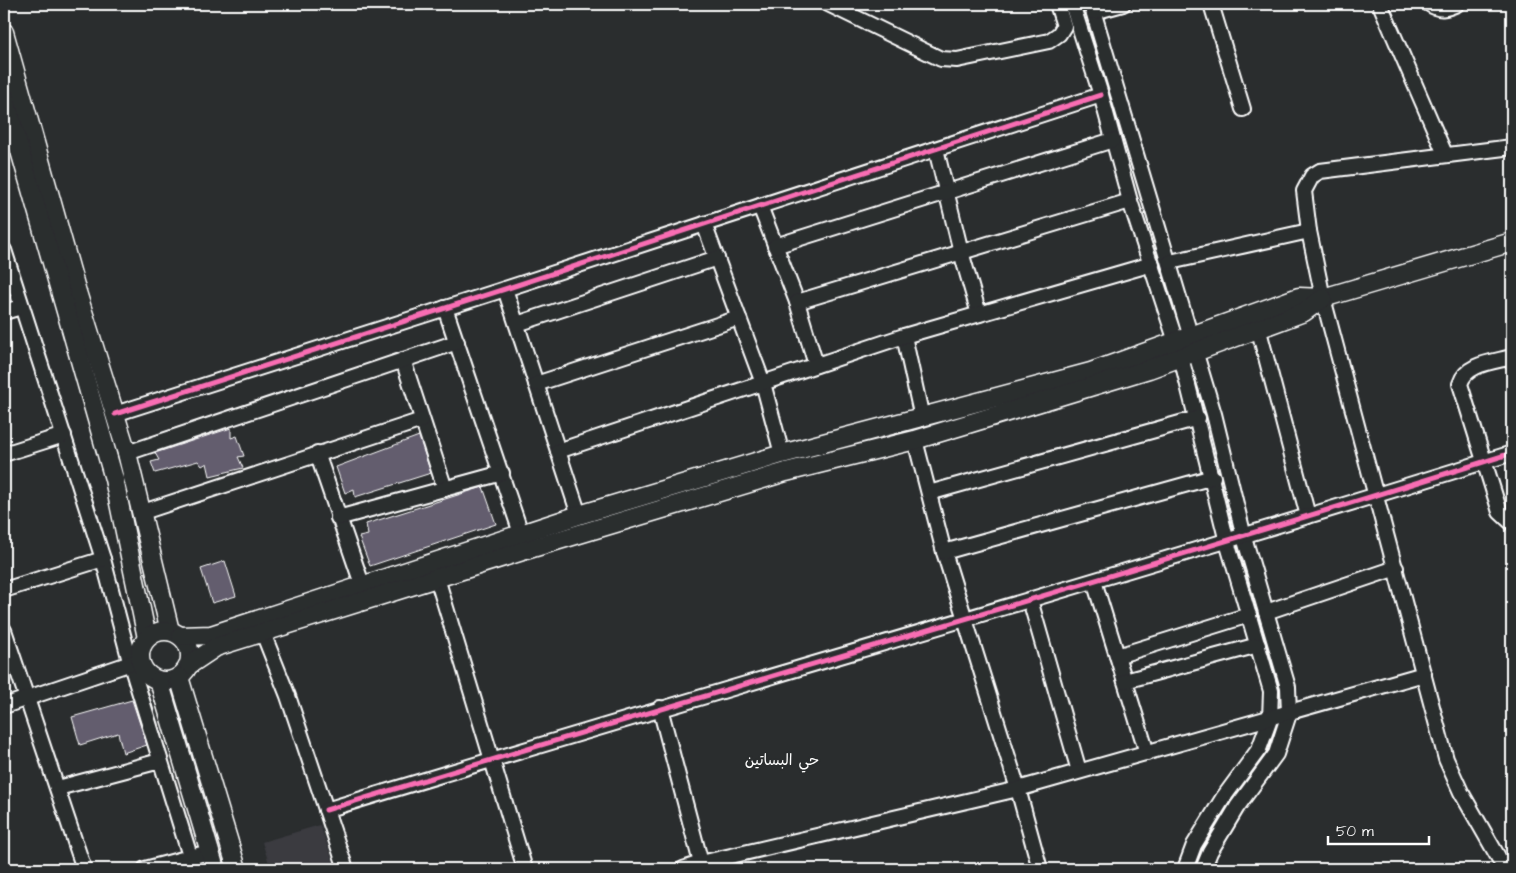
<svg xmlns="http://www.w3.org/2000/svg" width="1516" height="873" viewBox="0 0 1516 873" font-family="'Architects Daughter','Playpen Sans Arabic',sans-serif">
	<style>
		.built { fill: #3b3b41 }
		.building { fill: #635d6e; stroke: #fff }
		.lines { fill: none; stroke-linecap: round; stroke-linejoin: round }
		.minor-casing { stroke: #fff; stroke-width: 18 }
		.major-casing { stroke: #fff; stroke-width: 21 }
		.minor { stroke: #2a2d2e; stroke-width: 14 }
		.major { stroke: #2a2d2e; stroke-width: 18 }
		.cycleway-casing { stroke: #2a2d2e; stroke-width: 8 }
		.cycleway { stroke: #f96db3; stroke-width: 5 }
		.labels { text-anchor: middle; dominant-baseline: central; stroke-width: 4; stroke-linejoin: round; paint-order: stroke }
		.neighbourhood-label { font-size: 15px; fill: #fff; stroke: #2a2d2e }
	</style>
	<rect width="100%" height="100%" fill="#2a2d2e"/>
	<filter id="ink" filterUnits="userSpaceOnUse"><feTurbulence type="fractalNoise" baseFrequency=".02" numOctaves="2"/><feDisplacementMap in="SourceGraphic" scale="10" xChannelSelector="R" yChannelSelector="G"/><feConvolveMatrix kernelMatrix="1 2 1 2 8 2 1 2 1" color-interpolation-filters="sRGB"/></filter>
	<g filter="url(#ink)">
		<polygon class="built" points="320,825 336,869 271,869 262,842"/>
		<g class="building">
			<polygon points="231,428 231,438 237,436 244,456 238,457 243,468 210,476 207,463 202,466 198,461 155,473 151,462 159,460 155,453"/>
			<polygon points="419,436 431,473 355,497 354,489 345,493 336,467"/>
			<polygon points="483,487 496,524 370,566 359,537 368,535 366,524"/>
			<polygon points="225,561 236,596 212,603 201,569"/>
			<polygon points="132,700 147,745 123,753 118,733 80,745 72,717"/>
		</g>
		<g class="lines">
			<defs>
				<g id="minor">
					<polyline points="828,4 941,59 957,60 1049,41 1059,34 1064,26 1057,4"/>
					<polyline points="1072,4 1101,95 1130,201 1181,357 1227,542 1271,691 1270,719 1259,749 1223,798 1194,845 1185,869"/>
					<polyline points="1091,4 1214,414 1244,537 1288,687 1289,714 1276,754 1237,807 1210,852 1203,869"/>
					<polyline points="1211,4 1243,109"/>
					<polyline points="1380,4 1445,154"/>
					<path d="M1429,4C1439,11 1446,9 1457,4"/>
					<polyline points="1094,12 1123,4"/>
					<polyline points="936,149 961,252 979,314"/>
					<polyline points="760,206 797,302 816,365"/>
					<polyline points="704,224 763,383 782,454"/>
					<polyline points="775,246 1113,140"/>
					<polyline points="4,250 103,559 131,665 194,869"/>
					<polyline points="1170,262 1309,231"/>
					<polyline points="505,289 579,515"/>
					<polyline points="797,302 1130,201"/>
					<polyline points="445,308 524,542"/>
					<polyline points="4,312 21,307"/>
					<polyline points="517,324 717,258"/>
					<polyline points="1258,327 1308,516"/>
					<polyline points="904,336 922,418"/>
					<path d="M1512,357C1494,362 1466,363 1460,384L1500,512L1512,523"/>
					<polyline points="403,360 445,489"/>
					<polyline points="536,384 739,318"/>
					<polyline points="115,414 505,289 1101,95"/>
					<polyline points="915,440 944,552 1018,789 1040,869"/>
					<polyline points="558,451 904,336 1152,264"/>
					<polyline points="127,453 457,342"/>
					<polyline points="317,453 363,587"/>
					<polyline points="4,454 64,435"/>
					<polyline points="929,493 1198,418"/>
					<polyline points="140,513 422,420"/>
					<polyline points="338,518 502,473"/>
					<polyline points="944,552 1213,477"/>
					<polyline points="437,578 525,869"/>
					<polyline points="1094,581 1147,753"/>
					<polyline points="4,590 103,559"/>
					<polyline points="1030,600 1079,771"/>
					<polyline points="1266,612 1396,568"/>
					<polyline points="4,630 84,869"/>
					<polyline points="263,633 288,696 346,869"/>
					<polyline points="1117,656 1249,615"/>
					<polyline points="1125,681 1258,645"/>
					<polyline points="4,706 140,660"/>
					<polyline points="660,708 701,863"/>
					<polyline points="58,788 160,761"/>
					<path d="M326,810C721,689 1118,577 1512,453"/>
					<polyline points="145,869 209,852"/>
					<polyline points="683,869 701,863 1018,789 1424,674"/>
					<polyline points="1505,869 1461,792 1446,759 1323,298 1309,231 1304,191 1312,176 1320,171 1512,147"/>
				</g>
				<g id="major">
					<polyline points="4,32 76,289 127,453 170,631"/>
					<polyline points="4,95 114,479 147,638"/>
					<circle cx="165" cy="656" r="25"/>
					<polyline points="181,636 211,635 579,515 782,454 1091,372 1299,297 1323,298 1512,242"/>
					<polyline points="189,665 216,647 526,550 786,472 915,440 1149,369 1304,312 1323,298"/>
					<polyline points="179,677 237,869"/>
					<polyline points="159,681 215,869"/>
				</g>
			</defs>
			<use href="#minor" class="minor-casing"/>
			<use href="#major" class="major-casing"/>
			<use href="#minor" class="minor"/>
			<use href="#major" class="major"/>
			<defs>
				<g id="cycleway">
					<polyline points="115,414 505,289 1101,95"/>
					<path d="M326,810C721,689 1118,577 1512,453"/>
				</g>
			</defs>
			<use href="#cycleway" class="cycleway-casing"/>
			<use href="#cycleway" class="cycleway"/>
		</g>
	</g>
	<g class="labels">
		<g class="neighbourhood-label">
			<text x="782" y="760">حي البساتين</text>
		</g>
	</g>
	<rect width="1516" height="873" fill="none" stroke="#2a2d2e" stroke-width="20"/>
	<rect x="10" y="10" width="1496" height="853" fill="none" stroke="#fff" stroke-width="2" filter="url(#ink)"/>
	<path d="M1328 836v8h101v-8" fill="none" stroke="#ffffff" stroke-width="2.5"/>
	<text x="1336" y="836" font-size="15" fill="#ffffff" stroke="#2a2d2e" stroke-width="4" paint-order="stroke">50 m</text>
</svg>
